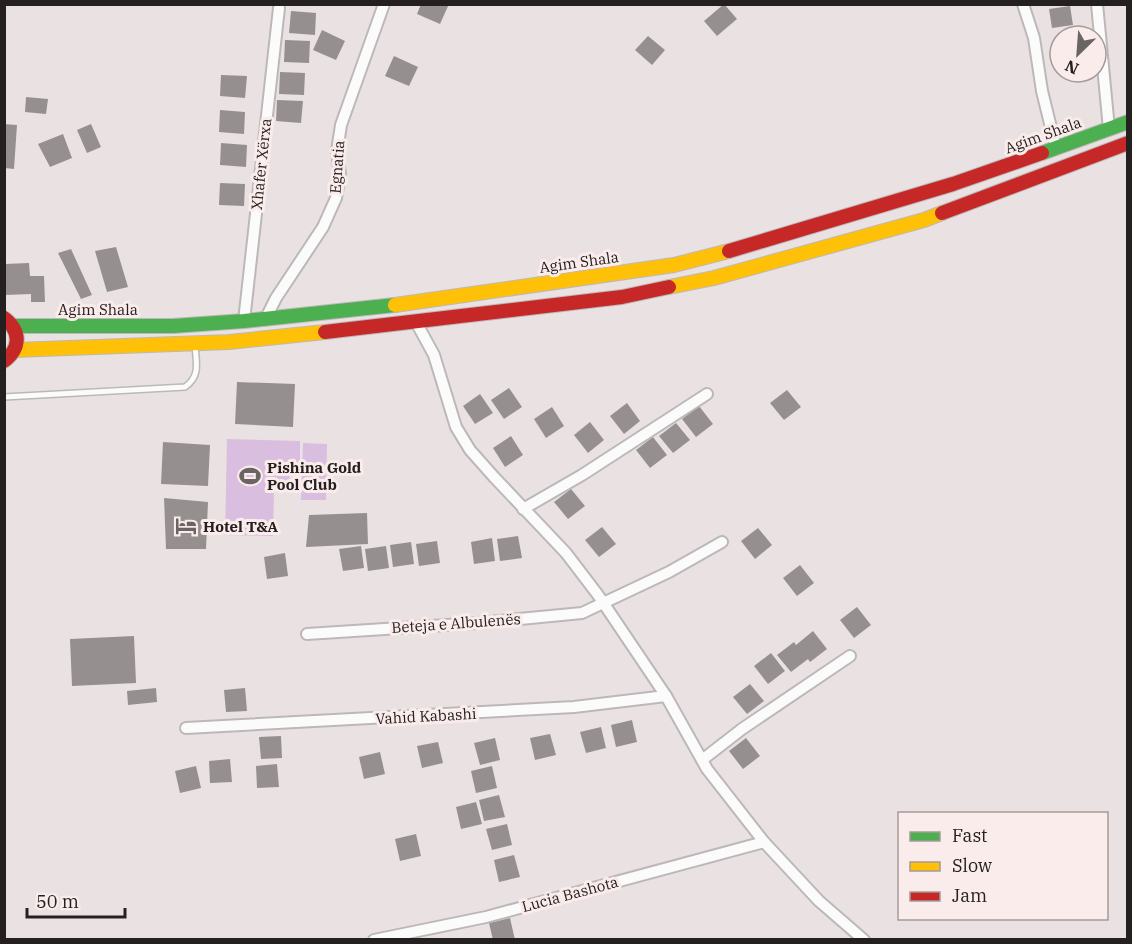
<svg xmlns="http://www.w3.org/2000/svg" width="1132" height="944" viewBox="0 0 1132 944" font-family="'IBM Plex Serif',serif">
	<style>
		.water { fill: #d9bee0 }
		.building { fill: #95908f }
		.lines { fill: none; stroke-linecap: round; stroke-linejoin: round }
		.lane-casing { stroke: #bdb8b8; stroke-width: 8 }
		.street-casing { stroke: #bdb8b8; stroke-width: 14 }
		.fast-casing { stroke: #bdb8b8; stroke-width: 16 }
		.slow-casing { stroke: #bdb8b8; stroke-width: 16 }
		.jam-casing { stroke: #bdb8b8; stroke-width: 16 }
		.lane { stroke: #fcfbfb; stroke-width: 5 }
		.street { stroke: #fcfbfb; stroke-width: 10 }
		.fast { stroke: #4caf50; stroke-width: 14 }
		.slow { stroke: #ffc107; stroke-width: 14 }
		.jam { stroke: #c62828; stroke-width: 14 }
		.labels { text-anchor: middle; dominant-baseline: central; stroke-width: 6; stroke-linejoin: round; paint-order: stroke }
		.street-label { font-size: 15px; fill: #252020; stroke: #faeceb }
		.poi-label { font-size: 15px; font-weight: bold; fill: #252020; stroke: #faeceb; text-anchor: start }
	</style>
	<rect width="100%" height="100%" fill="#eae2e2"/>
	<g class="water">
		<polygon points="227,439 300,441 300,464 289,464 290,490 274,489 273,536 225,535"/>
		<polygon points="303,443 327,444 326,500 301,500"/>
	</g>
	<g class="building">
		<polygon points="421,4 449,4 440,24 417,14"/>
		<polygon points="724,4 737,19 717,36 704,21"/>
		<polygon points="1070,6 1073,25 1052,28 1049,9"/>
		<polygon points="291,11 316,13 315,35 289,33"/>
		<polygon points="322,30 345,41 336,60 313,50"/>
		<polygon points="648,36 665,50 652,65 635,50"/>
		<polygon points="285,40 310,41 309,63 284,62"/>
		<polygon points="394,56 418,67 409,86 385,76"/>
		<polygon points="280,72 305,73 304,95 279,94"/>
		<polygon points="221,75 247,76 245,98 220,96"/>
		<polygon points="26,97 48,99 46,114 25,112"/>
		<polygon points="277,100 303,101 301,123 276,121"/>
		<polygon points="220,110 245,112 244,134 219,132"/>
		<polygon points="4,124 17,125 14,169 4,168"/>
		<polygon points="91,124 101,147 87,153 77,130"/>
		<polygon points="63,134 72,158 50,167 38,144"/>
		<polygon points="221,143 247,145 246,167 220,165"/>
		<polygon points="220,183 245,184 244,206 219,205"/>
		<polygon points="116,247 128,287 107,292 95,251"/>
		<polygon points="71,249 92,295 81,299 58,253"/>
		<polygon points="29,263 30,276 44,276 45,302 31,302 31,294 5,295 5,264"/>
		<polygon points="237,382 295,384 293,427 235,424"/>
		<polygon points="509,388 522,407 504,419 491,400"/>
		<polygon points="787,390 801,407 784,420 770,403"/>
		<polygon points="480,394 493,413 475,424 463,406"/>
		<polygon points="627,403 640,421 624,434 610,416"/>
		<polygon points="699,406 713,424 696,437 682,419"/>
		<polygon points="552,407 564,426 546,438 534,419"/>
		<polygon points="590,422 604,440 588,453 574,435"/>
		<polygon points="676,423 690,440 673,453 659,436"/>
		<polygon points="511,436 523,455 505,467 493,448"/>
		<polygon points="653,437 667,455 650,468 636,450"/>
		<polygon points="163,442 210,445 208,486 161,484"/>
		<polygon points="571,489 585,506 568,519 554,502"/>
		<polygon points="164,498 208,502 206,549 166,549"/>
		<polygon points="367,513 368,544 306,547 309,515"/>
		<polygon points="602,527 616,544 599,557 585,540"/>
		<polygon points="758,528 772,545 755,559 741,541"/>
		<polygon points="518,536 522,558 500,561 497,539"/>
		<polygon points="492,538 495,561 474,564 471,542"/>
		<polygon points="437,541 440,563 419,566 416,544"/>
		<polygon points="411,542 414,564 393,567 390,545"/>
		<polygon points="361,546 364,568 343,571 339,549"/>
		<polygon points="386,546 389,568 368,571 365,549"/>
		<polygon points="285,553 288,576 267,579 264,557"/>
		<polygon points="800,565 814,583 797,596 783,578"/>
		<polygon points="857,607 871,625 854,638 840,620"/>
		<polygon points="813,631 827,649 810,662 808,659 791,672 777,655 794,642 796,645"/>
		<polygon points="134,636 136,683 72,686 70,639"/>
		<polygon points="771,653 785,671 768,684 754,666"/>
		<polygon points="750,684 764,701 747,714 733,697"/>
		<polygon points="156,688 157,702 128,705 127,691"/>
		<polygon points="245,688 247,711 226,712 224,690"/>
		<polygon points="632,720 637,742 616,747 611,725"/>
		<polygon points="601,727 606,748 586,753 580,732"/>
		<polygon points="550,734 556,755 535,760 530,738"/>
		<polygon points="281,736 282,758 261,759 259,737"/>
		<polygon points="495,738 500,760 480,765 474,743"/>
		<polygon points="746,738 760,756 743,769 729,751"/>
		<polygon points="438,742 443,763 422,768 417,746"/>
		<polygon points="380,752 385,774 364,779 359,757"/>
		<polygon points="230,759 232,782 210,783 209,761"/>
		<polygon points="277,764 279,787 257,788 256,766"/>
		<polygon points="196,766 201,788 180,793 175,771"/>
		<polygon points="492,766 497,788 476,793 471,771"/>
		<polygon points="499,795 505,817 484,821 479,800"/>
		<polygon points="476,802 482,824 461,829 456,807"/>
		<polygon points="507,824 512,845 492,850 486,829"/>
		<polygon points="416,834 421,856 400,861 395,839"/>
		<polygon points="514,855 520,877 499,882 494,860"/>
		<polygon points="510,918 515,940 493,940 489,923"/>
	</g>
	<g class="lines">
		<defs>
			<path id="lane" d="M4,397L185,387C201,376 196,362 195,345"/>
			<g id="street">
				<polyline points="1023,4 1034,38 1042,91 1056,148"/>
				<polyline points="1097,4 1109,129"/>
				<polyline points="266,318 276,298 323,227 336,198 340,174 337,151 341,125 384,4"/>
				<polyline points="244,321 279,8"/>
				<polyline points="416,322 434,355 456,427 470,450 494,477 566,553 598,595 666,696 707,769 764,842 819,901 864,940"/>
				<polyline points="523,509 582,475 707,394"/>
				<polyline points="307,634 478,623 582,613 669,572 722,542"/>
				<polyline points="186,728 574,707 666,696"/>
				<polyline points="702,760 742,729 850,656"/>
				<polyline points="374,940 486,917 764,842"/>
			</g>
			<g id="fast">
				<polyline points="1042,153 1128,122"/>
				<polyline points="14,326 173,326 244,321 395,305"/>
			</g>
			<g id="slow">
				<polyline points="669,287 714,278 924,220 942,213"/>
				<polyline points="395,305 674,265 729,251"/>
				<polyline points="15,350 229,342 325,332"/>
			</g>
			<g id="jam">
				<polyline points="942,213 1128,143"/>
				<polyline points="729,251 953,184 1042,153"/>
				<path d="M4,318C21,331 21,348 4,361"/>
				<polyline points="325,332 622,297 669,287"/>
			</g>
		</defs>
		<use href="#lane" class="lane-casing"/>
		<use href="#street" class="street-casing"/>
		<use href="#fast" class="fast-casing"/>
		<use href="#slow" class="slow-casing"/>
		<use href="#jam" class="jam-casing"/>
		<use href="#lane" class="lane"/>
		<use href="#street" class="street"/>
		<use href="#fast" class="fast"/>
		<use href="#slow" class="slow"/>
		<use href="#jam" class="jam"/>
	</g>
	<defs>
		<symbol id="stadium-bare" viewBox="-9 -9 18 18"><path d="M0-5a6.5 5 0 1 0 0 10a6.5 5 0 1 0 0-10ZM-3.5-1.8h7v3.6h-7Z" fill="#6a6464" stroke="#faeceb" stroke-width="2.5" paint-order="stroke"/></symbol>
		<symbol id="hotel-bare" viewBox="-9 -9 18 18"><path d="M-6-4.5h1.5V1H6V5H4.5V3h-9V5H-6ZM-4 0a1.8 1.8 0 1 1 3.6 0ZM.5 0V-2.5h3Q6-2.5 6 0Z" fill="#6a6464" stroke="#faeceb" stroke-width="2.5" paint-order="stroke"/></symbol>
	</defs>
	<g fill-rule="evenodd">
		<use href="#stadium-bare" x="235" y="461" width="30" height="30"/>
		<use href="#hotel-bare" x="171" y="511" width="30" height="30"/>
	</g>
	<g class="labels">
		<g class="street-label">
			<text transform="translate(1043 135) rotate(-20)">Agim Shala</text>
			<text transform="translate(261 164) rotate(-84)">Xhafer Xërxa</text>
			<text transform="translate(337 167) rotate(-86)">Egnatia</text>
			<text transform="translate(579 262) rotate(-8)">Agim Shala</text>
			<text x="98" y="309">Agim Shala</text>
			<text transform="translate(456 623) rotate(-4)">Beteja e Albulenës</text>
			<text transform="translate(426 716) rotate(-3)">Vahid Kabashi</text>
			<text transform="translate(570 894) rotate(-15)">Lucia Bashota</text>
		</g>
		<g class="poi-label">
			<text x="267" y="467">Pishina Gold<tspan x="267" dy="17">Pool Club</tspan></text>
			<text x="203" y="526">Hotel T&amp;A</text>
		</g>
	</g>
	<rect width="1132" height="944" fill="none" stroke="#252020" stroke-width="12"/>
	<rect x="898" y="812" width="210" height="108" fill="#faeceb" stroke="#a59a9a" stroke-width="1.5"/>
	<rect x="910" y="832" width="30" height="9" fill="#4caf50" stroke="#a59a9a" stroke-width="1.5"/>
	<text x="952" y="842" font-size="18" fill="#252020">Fast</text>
	<rect x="910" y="862" width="30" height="9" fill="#ffc107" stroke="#a59a9a" stroke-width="1.5"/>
	<text x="952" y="872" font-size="18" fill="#252020">Slow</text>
	<rect x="910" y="892" width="30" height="9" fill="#c62828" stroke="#a59a9a" stroke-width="1.5"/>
	<text x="952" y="902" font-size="18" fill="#252020">Jam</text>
	<g transform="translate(1078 54) rotate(205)"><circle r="28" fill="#faeceb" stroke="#a59a9a" stroke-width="1.5"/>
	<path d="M0-4.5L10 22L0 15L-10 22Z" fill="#6a6464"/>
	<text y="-9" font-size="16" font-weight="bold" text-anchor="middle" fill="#252020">N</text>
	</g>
	<path d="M27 908v9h98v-9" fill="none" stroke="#252020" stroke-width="3"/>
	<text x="36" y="908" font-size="18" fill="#252020" stroke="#faeceb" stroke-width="4.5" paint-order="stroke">50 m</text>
</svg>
